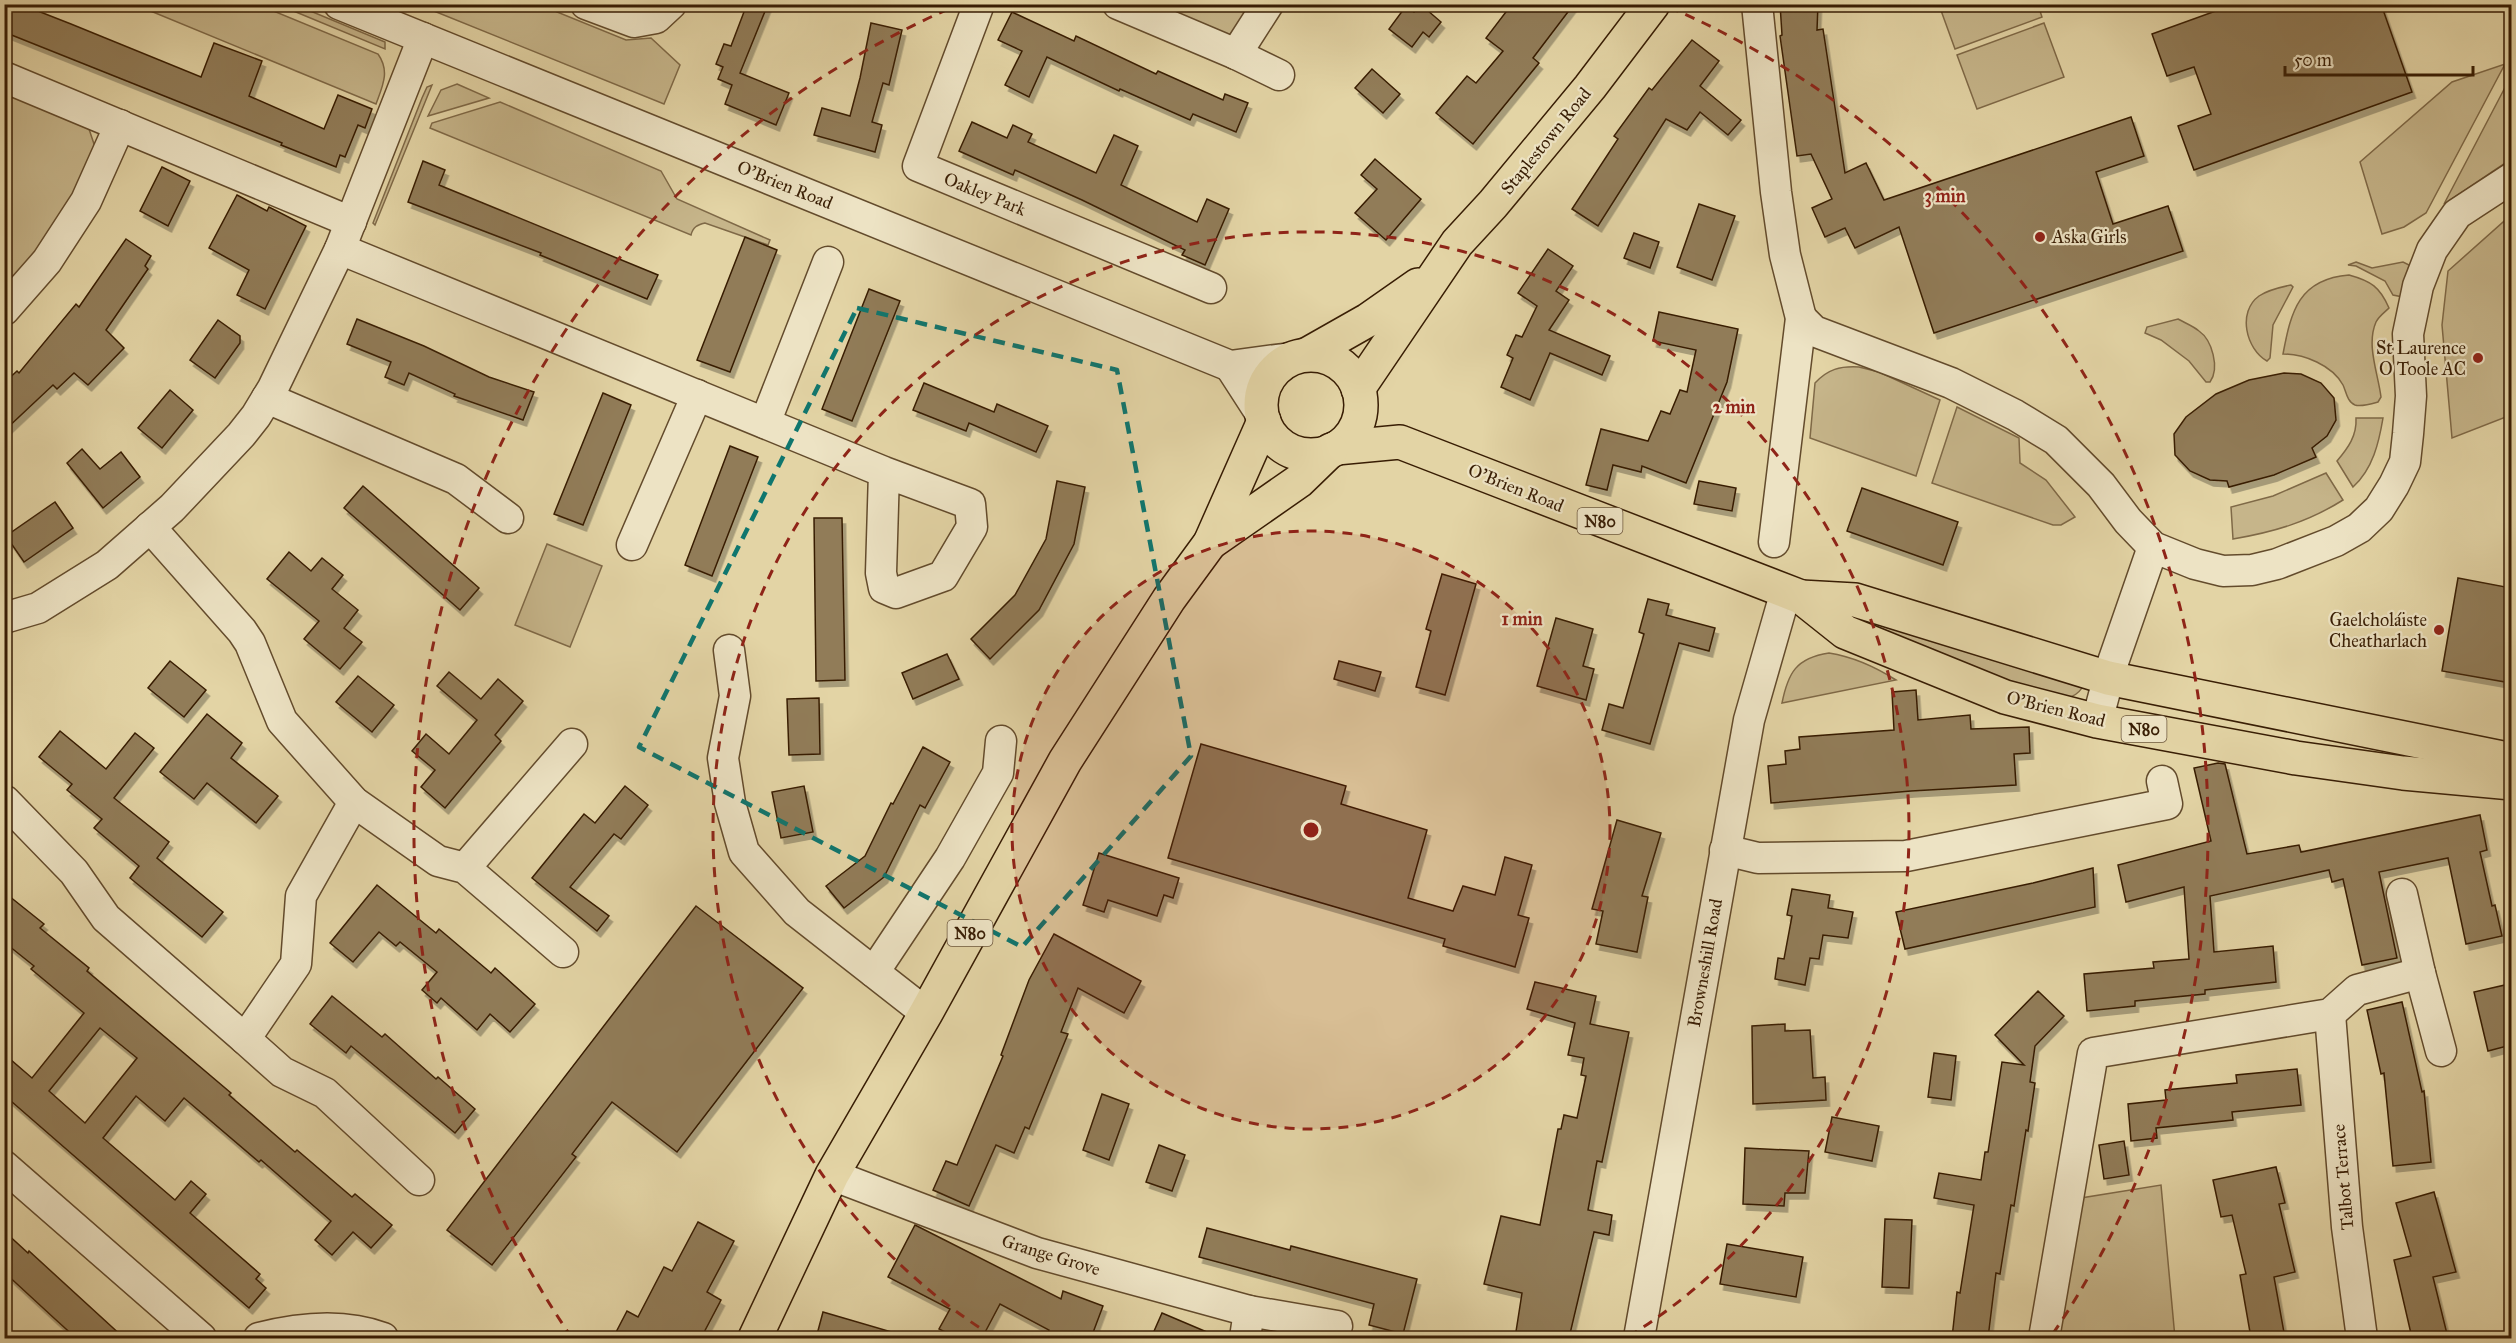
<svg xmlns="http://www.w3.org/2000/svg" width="2516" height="1343" viewBox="0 0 2516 1343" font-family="'IM FELL Great Primer',serif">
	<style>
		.green { fill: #c6b58a; stroke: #7f6947; stroke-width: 1.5 }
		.building { fill: #917c58; stroke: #381d04; stroke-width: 1.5; fill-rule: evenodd; filter: url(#shadow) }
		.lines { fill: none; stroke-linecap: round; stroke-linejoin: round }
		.minor-casing { stroke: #634b2c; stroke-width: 33 }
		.major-casing { stroke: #381d04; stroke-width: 36 }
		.minor { stroke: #ede3c4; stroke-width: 30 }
		.major { stroke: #e3d4a5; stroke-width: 33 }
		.marked { fill: none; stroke: #0f766e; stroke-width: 4.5; stroke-dasharray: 12 8; stroke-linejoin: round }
		.ring { fill: none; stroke: #8f2418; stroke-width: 3; stroke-dasharray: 10 8 }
		.poi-dot { fill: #8f2418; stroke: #ede3c4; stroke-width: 2 }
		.labels { text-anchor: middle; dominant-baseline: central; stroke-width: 4.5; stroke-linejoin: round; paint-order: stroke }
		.shield { fill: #ede3c4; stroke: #6e583e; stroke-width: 1.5 }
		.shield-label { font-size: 16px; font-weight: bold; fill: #381d04 }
		.street-label { font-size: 18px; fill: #381d04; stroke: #ede3c4 }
		.poi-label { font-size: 18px; fill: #381d04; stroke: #ede3c4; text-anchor: end }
		.centre { fill: #8f2418; stroke: #ede3c4; stroke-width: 3 }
		.ring-label { font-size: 18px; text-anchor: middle; font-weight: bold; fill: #8f2418; stroke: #ede3c4; stroke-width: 4.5; stroke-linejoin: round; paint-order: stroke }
	</style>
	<defs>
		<filter id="shadow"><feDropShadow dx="3.5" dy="6" stdDeviation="0" flood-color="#0004"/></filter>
	</defs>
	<rect width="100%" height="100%" fill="#e3d4a5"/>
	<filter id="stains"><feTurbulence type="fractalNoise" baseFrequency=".00333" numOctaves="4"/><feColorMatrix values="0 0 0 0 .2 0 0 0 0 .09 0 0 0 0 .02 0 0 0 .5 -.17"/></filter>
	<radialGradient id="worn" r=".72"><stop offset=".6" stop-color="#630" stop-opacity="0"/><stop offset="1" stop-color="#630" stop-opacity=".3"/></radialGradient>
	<g class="green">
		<path d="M136,5H259L378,54C390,71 383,85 376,104Z"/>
		<polygon points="279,5 296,5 385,42 385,49"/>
		<polygon points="419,5 540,5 626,40 651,38 680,65 664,104"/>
		<polygon points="1169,5 1251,5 1230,37 1167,11"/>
		<polygon points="1939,5 2038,5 2042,17 1955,49"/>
		<polygon points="2044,23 2064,77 1977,109 1957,55"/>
		<polygon points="2505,64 2426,213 2404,227 2382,234 2360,162 2452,82"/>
		<polygon points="2511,76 2511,159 2444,204"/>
		<polygon points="457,84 489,98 428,116 441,90"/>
		<polygon points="432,85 375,225 373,223 422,98 427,87"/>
		<polygon points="14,93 88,126 96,150 54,231 5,294 5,97"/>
		<path d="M500,102L661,171L677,199L770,240L768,245L705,223C697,225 693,227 691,235L430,128L432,123Z"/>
		<polygon points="2511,215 2511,415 2452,438 2442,325 2448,271"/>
		<polygon points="2356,262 2372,268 2403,262 2409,265 2403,297 2393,295 2385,281 2356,266 2348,265"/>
		<path d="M2349,275C2371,281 2380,287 2389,308C2385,312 2379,316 2376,322C2366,345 2378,373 2381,397L2378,402C2371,404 2361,407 2355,405C2347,402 2346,391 2343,385C2332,365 2304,354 2283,354C2291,311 2299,279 2349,275Z"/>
		<path d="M2291,285L2293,287L2273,325L2270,358L2267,361C2246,349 2237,312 2259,296C2268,290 2281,287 2291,285Z"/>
		<path d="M2178,319C2185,323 2193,326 2199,331C2212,340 2220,368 2210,382H2206L2189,361L2161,340L2145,333L2147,327Z"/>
		<path d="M1859,367L1879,372L1940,400L1916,476L1810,438L1815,383C1828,369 1840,366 1859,367Z"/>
		<polygon points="1957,407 2019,438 2020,463 2046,480 2075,517 2061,525 2053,525 1932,483"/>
		<path d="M2356,418H2383C2379,442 2373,469 2353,487L2337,461C2348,448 2357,436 2356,418Z"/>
		<path d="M2326,473L2343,500C2308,522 2274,532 2233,539L2231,507L2273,496Z"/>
		<polygon points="547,544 602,566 570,647 515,625"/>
		<path d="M1867,612L2086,682C2077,698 2069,699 2051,698L1860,631Z"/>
		<path d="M1829,653C1854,657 1874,666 1896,680L1782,703C1788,673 1796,658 1829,653Z"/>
		<polygon points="2161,1185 2175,1338 2054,1338 2081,1198"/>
	</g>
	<g class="building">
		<polygon points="14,4 20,4 71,24 201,77 214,43 262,61 249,96 324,129 338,95 372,109 365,128 358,125 345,157 340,155 336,167 281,145 282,143 4,32"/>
		<polygon points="747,4 768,4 740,73 789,93 776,125 725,104 732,85 718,79 723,67 716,64 724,44 731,46"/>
		<polygon points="1420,4 1441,22 1429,37 1423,32 1412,47 1389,29 1406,6 1414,12"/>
		<polygon points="1512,4 1574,4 1533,58 1539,63 1473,144 1436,113 1467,76 1476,83 1503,51 1486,38"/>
		<polygon points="1780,4 1818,4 1817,30 1823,29 1845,173 1866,163 1884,200 2131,117 2144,156 2096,172 2113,224 2168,206 2183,251 1934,333 1899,227 1855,248 1845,228 1825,237 1812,208 1832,199 1811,154 1797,156 1780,36 1782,35"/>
		<polygon points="2235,4 2381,4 2412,92 2194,170 2178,126 2211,114 2194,67 2167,76 2152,34"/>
		<polygon points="1012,12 1074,41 1076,36 1156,74 1158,71 1223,100 1225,94 1248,103 1236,132 1193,114 1190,120 1120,89 1119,91 1047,57 1029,97 1005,85 1022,51 998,40"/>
		<polygon points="871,23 902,30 889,85 883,83 872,122 882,125 875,152 814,135 822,108 850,116 860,78"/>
		<polygon points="1692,40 1719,61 1700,86 1741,120 1728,135 1700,112 1687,130 1666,119 1598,226 1572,209 1618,139 1614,136 1649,88 1652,90"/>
		<polygon points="1372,69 1400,94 1383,113 1355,88"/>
		<polygon points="972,122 1007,138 1013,125 1032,134 1028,142 1096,173 1114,135 1138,146 1121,185 1197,222 1207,199 1229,209 1205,265 1182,255 1185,250 1082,200 1015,170 1013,175 959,151"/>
		<polygon points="1375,159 1421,199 1386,240 1355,213 1377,189 1361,175"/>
		<polygon points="423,161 445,170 439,185 658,275 647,299 540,255 541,253 408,202"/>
		<polygon points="162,167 190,181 168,226 140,211"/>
		<polygon points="237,195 267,211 269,207 306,226 265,309 237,295 249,270 209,248"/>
		<polygon points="1699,204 1735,216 1712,280 1677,267"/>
		<polygon points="1634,233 1659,242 1650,268 1624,258"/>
		<polygon points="745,237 777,250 730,372 697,360"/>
		<polygon points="126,239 151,256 145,266 148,269 106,330 124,348 88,385 74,373 57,389 53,385 4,431 4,383 17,371 19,373 76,304 79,307"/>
		<polygon points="1548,249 1573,266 1556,291 1569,300 1549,330 1610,356 1602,375 1550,353 1530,400 1501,387 1513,358 1507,355 1516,335 1522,337 1537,306 1518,293"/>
		<polygon points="869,289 900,301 852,421 822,409"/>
		<polygon points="1659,312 1738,329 1727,382 1686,483 1642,466 1641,472 1613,465 1607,490 1586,485 1601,429 1648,441 1661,411 1670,414 1680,390 1687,392 1696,350 1653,341"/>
		<polygon points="357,319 424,346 489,377 534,392 523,420 454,396 455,394 409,373 404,385 385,377 391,362 347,344"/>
		<polygon points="218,320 240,336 240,343 215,378 190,360"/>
		<polygon points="2284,373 2301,374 2321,383 2334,398 2336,420 2327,436 2312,448 2316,457 2274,475 2229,487 2227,481 2210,480 2190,471 2175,455 2174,434 2186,417 2216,394 2249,380"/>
		<polygon points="924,383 994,412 997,404 1048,426 1036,452 969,423 966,431 913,410"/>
		<polygon points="170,390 193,410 162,448 138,428"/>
		<polygon points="603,393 631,405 583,525 554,514"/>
		<polygon points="730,446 758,457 712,576 685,565"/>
		<polygon points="82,449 100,469 121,452 140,477 103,508 67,463"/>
		<polygon points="1057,481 1085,487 1074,544 1039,610 990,659 971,639 1015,595 1046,539"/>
		<polygon points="1699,481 1736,488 1732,511 1694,504"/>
		<polygon points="363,486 479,588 460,610 344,508"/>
		<polygon points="1862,488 1958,522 1943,565 1847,531"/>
		<polygon points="55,502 73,528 24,562 6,536"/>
		<polygon points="814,518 842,518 845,680 816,681"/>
		<polygon points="289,552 311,571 322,558 343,575 332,589 358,610 344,628 362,642 340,669 304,639 319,621 267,579"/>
		<polygon points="1442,574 1476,584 1445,695 1416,687 1431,631 1426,629"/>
		<polygon points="2458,578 2511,588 2511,683 2442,671"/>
		<polygon points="1648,599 1669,604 1666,615 1715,628 1709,651 1679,643 1650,744 1602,730 1609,704 1623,708 1644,634 1639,632"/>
		<polygon points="1556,618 1593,629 1583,666 1594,669 1586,700 1537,686"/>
		<polygon points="947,654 959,679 913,699 902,673"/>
		<polygon points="170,661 206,690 184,717 148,688"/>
		<polygon points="1339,661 1381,672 1375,691 1334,679"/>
		<polygon points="449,672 481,699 498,679 523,701 495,735 501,741 445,808 421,787 435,770 412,751 426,734 449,754 477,720 437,686"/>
		<polygon points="358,676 394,705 372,732 336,702"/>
		<polygon points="1916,690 1918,720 1970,715 1971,729 2029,727 2030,753 2014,754 2016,785 1911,791 1771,803 1768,766 1786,764 1785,751 1800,749 1799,737 1894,730 1892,692"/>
		<polygon points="819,698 820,754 789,755 787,699"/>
		<polygon points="207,714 242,743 231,758 278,796 256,823 207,783 194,799 160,772"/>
		<polygon points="60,731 106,769 135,733 154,748 114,798 169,842 157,858 223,912 202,937 130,878 139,866 94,828 102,819 67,790 72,784 39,757"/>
		<polygon points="1201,744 1346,786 1341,804 1427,830 1408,898 1453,911 1463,886 1495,895 1505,857 1532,865 1518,915 1529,918 1515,967 1443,946 1445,939 1168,858"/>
		<polygon points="923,747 950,762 925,808 920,805 884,877 844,908 826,886 865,856 891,803 893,804"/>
		<polygon points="2218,763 2225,764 2247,854 2299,845 2301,852 2480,815 2487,850 2480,852 2492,906 2495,905 2502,936 2466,944 2448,858 2379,872 2397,958 2362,965 2343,879 2332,882 2329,870 2210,896 2214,952 2273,946 2276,982 2205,990 2205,994 2135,1001 2135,1006 2087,1011 2084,974 2154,968 2153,962 2189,959 2184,887 2126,902 2118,865 2211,841 2194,768"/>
		<polygon points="625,786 648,805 621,839 614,834 570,887 609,916 597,931 532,878 584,814 595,823"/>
		<polygon points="804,786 813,832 781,838 772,792"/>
		<polygon points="1617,820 1661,833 1642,896 1648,897 1637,952 1596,944 1603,911 1592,909"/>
		<polygon points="1099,853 1179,878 1173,898 1164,895 1157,916 1108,900 1104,912 1083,905"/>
		<polygon points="2093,868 2095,907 1905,949 1896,912 2033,883"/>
		<polygon points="377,885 436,933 439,929 491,973 495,968 535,1004 510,1032 490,1014 477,1030 441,998 437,1003 422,990 437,972 400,942 396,946 379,932 353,962 330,943"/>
		<polygon points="1792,889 1830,895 1828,908 1853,912 1848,938 1823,935 1819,959 1810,958 1805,985 1775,979 1778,958 1784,959 1792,916 1787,915"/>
		<path d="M4,892L44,924L40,928L89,968L87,971L231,1093L229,1095L295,1152L297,1150L352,1197L355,1194L392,1225L371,1248L353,1232L332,1255L315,1240L331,1221L261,1160L259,1162L184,1098L165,1121L136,1096L103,1138L175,1200L191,1181L206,1194L190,1213L260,1274L256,1279L266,1288L249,1308L4,1095V1054L32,1078L84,1013L31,969L34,966L4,942ZM100,1028L137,1058L85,1123L49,1091Z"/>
		<polygon points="696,906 803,988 677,1152 612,1102 572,1154 576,1157 492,1265 447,1230"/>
		<polygon points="1054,934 1141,981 1124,1013 1078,988 1061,1032 1068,1034 1029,1129 1025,1127 1014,1153 996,1145 969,1206 933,1190 946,1161 957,1165 1003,1056 1001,1055 1029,980"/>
		<polygon points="1535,982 1596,996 1590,1024 1629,1032 1602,1162 1597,1161 1588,1210 1612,1215 1609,1235 1594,1232 1569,1338 1515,1338 1522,1293 1484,1284 1501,1216 1540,1225 1558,1129 1561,1129 1564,1115 1577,1118 1586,1076 1581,1075 1584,1058 1568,1055 1575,1023 1527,1009"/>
		<polygon points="2505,985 2511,1012 2511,1045 2488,1051 2474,992"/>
		<polygon points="2038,991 2064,1016 2035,1046 2030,1082 2035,1083 2028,1131 2026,1130 2014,1206 2011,1205 2000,1274 1996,1273 1988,1338 1952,1338 1957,1292 1960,1293 1974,1205 1934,1198 1939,1173 1981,1180 1985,1152 1988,1152 2002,1062 2024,1065 1995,1035"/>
		<polygon points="332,996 382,1037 385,1034 436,1079 438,1077 475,1109 455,1133 351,1046 346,1053 310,1024"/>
		<polygon points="2402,1002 2422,1092 2424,1091 2431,1162 2393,1166 2384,1073 2381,1074 2367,1010"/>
		<polygon points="1785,1024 1785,1031 1810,1030 1813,1078 1825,1077 1826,1100 1753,1104 1752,1026"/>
		<polygon points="1934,1053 1956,1056 1951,1100 1928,1097"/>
		<polygon points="2297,1069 2301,1105 2232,1112 2233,1120 2156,1128 2157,1138 2131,1141 2128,1104 2166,1100 2165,1090 2237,1083 2236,1075"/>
		<polygon points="1102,1094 1129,1104 1109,1160 1083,1150"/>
		<polygon points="1832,1117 1879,1126 1872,1161 1825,1152"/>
		<polygon points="2124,1141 2129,1175 2104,1179 2099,1145"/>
		<polygon points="1159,1145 1185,1155 1172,1191 1146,1182"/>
		<polygon points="1745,1148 1809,1151 1805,1193 1785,1193 1784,1206 1743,1204"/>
		<polygon points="2276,1167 2285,1203 2279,1204 2295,1272 2274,1277 2285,1338 2251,1338 2240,1275 2246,1274 2232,1215 2221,1217 2213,1180"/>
		<polygon points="2434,1192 2456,1272 2433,1277 2448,1338 2412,1338 2394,1260 2411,1256 2396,1203"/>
		<polygon points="1885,1219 1912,1220 1909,1288 1882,1287"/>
		<polygon points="698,1222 734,1241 707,1292 721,1300 701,1338 613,1338 627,1311 638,1317 664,1267 672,1271"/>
		<polygon points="915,1225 1061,1299 1063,1291 1103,1306 1091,1338 1046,1338 1049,1330 1000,1304 982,1338 957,1338 939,1329 950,1309 888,1277"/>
		<polygon points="1207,1228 1290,1250 1291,1246 1417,1279 1403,1334 1369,1325 1374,1304 1199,1257"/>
		<polygon points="4,1231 28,1253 29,1251 124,1338 76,1338 55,1319 4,1272"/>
		<polygon points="1727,1244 1803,1257 1796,1297 1720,1284"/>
		<polygon points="823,1312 895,1333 894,1338 816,1338"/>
		<polygon points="1162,1313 1221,1338 1151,1338"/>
	</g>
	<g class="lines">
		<defs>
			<g id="minor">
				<polyline points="339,4 1230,366 1291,358"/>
				<polyline points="586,4 634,22 656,18 671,4"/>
				<polyline points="979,4 918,166 1211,288"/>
				<polyline points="1118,4 1236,54 1279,75"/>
				<polyline points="1757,4 1776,192 1785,255 1801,318 1774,542"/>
				<polyline points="1236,54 1268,4"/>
				<polyline points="4,77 351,222"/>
				<polyline points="340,249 884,472 970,504 972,527 943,576 896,593 884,588 881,573 884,472"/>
				<polyline points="4,310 47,261 86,201 120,125"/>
				<polyline points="1801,318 1814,331 1951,383 2015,415 2056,440 2101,485 2128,521 2153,547 2195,564 2223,571 2252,570 2277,564 2336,541 2359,528 2379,509 2394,485 2405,462 2408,434 2411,396 2408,334 2418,286 2432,250 2457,214 2512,178"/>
				<polyline points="1230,366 1261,414"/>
				<polyline points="267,398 456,479 508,518"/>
				<polyline points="765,423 828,262"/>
				<polyline points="150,527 242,631 250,643 282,721 354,802 438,861 465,868 563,952"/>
				<polyline points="632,545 697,395"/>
				<polyline points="4,618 38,608 107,565 172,508 241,435 256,416 273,388 340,249 423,38"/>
				<polyline points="729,650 735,696 723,758 730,803 744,852 797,912 926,1013"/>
				<polyline points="2097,721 2112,665 2153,547"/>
				<polyline points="5,801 74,872 106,918 245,1039 296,964 301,896 354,802"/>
				<polyline points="1725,850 1758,858 1906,856 2167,804 2162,781"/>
				<polyline points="465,868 572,744"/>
				<polyline points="2402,894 2420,973 2441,1051"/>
				<polyline points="874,972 950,858 998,773 1001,741"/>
				<polyline points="2330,1014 2347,1227 2362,1338"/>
				<polyline points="245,1039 282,1072 325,1093 419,1180"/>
				<polyline points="4,1166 201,1338"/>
				<polyline points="832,1175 1037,1253 1249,1311 1245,1338"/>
				<polyline points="1249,1311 1337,1326"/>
				<path d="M259,1338C298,1328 344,1323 383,1338"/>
				<polyline points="1639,1338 1749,720 1786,591"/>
				<polyline points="2044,1338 2093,1053 2330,1014 2357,990 2420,973"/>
			</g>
			<g id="major">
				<polyline points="1308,354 1368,320 1418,285"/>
				<circle cx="1311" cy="405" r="50"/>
				<polyline points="1358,389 1457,243 1493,204 1590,87 1653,4"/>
				<polyline points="1336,448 1400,442 1801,597 1845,632 2005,697 2097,721 2296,758 2403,773 2512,783"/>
				<polyline points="1210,543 1299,481 1331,450"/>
				<polyline points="1801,597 1855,600 2108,678 2512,760"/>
				<polyline points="755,1338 832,1175 926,1013 1065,761 1169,599 1210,543 1264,421"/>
			</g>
		</defs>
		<use href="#minor" class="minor-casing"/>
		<use href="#major" class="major-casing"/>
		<use href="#minor" class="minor"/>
		<use href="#major" class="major"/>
	</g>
	<path class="marked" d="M857,308L1117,370L1191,756L1022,947L639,747Z"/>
	<circle cx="1311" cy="830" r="299" fill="#8f2418" fill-opacity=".12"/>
	<g class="ring">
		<circle cx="1311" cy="830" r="299"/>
		<path d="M994 1337A598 598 0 1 1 1628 1337"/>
		<path d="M572 1338A897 897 0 0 1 953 7M1669 7A897 897 0 0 1 2050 1338"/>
	</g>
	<g class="poi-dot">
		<circle cx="2040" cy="237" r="6"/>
		<circle cx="2478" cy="358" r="6"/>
		<circle cx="2439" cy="630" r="6"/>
	</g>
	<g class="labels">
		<g class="shield">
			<rect x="1577.5" y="508" width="45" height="26" rx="4.5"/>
			<rect x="2121.5" y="716" width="45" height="26" rx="4.5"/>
			<rect x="947.5" y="920" width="45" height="26" rx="4.5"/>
		</g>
		<g class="shield-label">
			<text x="1600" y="521">N80</text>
			<text x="2144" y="729">N80</text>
			<text x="970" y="933">N80</text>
		</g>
		<g class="street-label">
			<text transform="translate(1546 141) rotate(-51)">Staplestown Road</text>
			<text transform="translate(785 185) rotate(22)">O'Brien Road</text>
			<text transform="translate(985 194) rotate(22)">Oakley Park</text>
			<text transform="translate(1516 488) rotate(22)">O'Brien Road</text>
			<text transform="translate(2056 709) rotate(14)">O'Brien Road</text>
			<text transform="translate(1705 963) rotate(-80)">Browneshill Road</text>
			<text transform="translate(2343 1177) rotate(-95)">Talbot Terrace</text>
			<text transform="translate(1051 1255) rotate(17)">Grange Grove</text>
		</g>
		<g class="poi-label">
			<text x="2052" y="237" text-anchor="start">Aska Girls</text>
			<text x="2466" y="348">St Laurence<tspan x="2466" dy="21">O Toole AC</tspan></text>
			<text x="2427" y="620">Gaelcholáiste<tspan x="2427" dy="21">Cheatharlach</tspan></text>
		</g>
	</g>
	<circle cx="1311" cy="830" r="9" class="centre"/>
	<g class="ring-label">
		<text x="1945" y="202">3 min</text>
		<text x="1734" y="413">2 min</text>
		<text x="1522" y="625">1 min</text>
	</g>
	<rect width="2516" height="1343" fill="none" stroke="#e3d4a5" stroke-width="24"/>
	<rect x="6" y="6" width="2504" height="1331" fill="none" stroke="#381d04" stroke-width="3"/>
	<rect x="12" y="12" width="2492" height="1319" fill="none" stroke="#381d04" stroke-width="1.5"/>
	<path d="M2285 66v9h188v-9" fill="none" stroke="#381d04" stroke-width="3"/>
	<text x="2294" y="66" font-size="18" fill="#381d04" stroke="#ede3c4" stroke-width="4.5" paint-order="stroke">50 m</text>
	<rect width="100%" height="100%" filter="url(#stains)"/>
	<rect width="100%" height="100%" fill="url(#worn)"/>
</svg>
